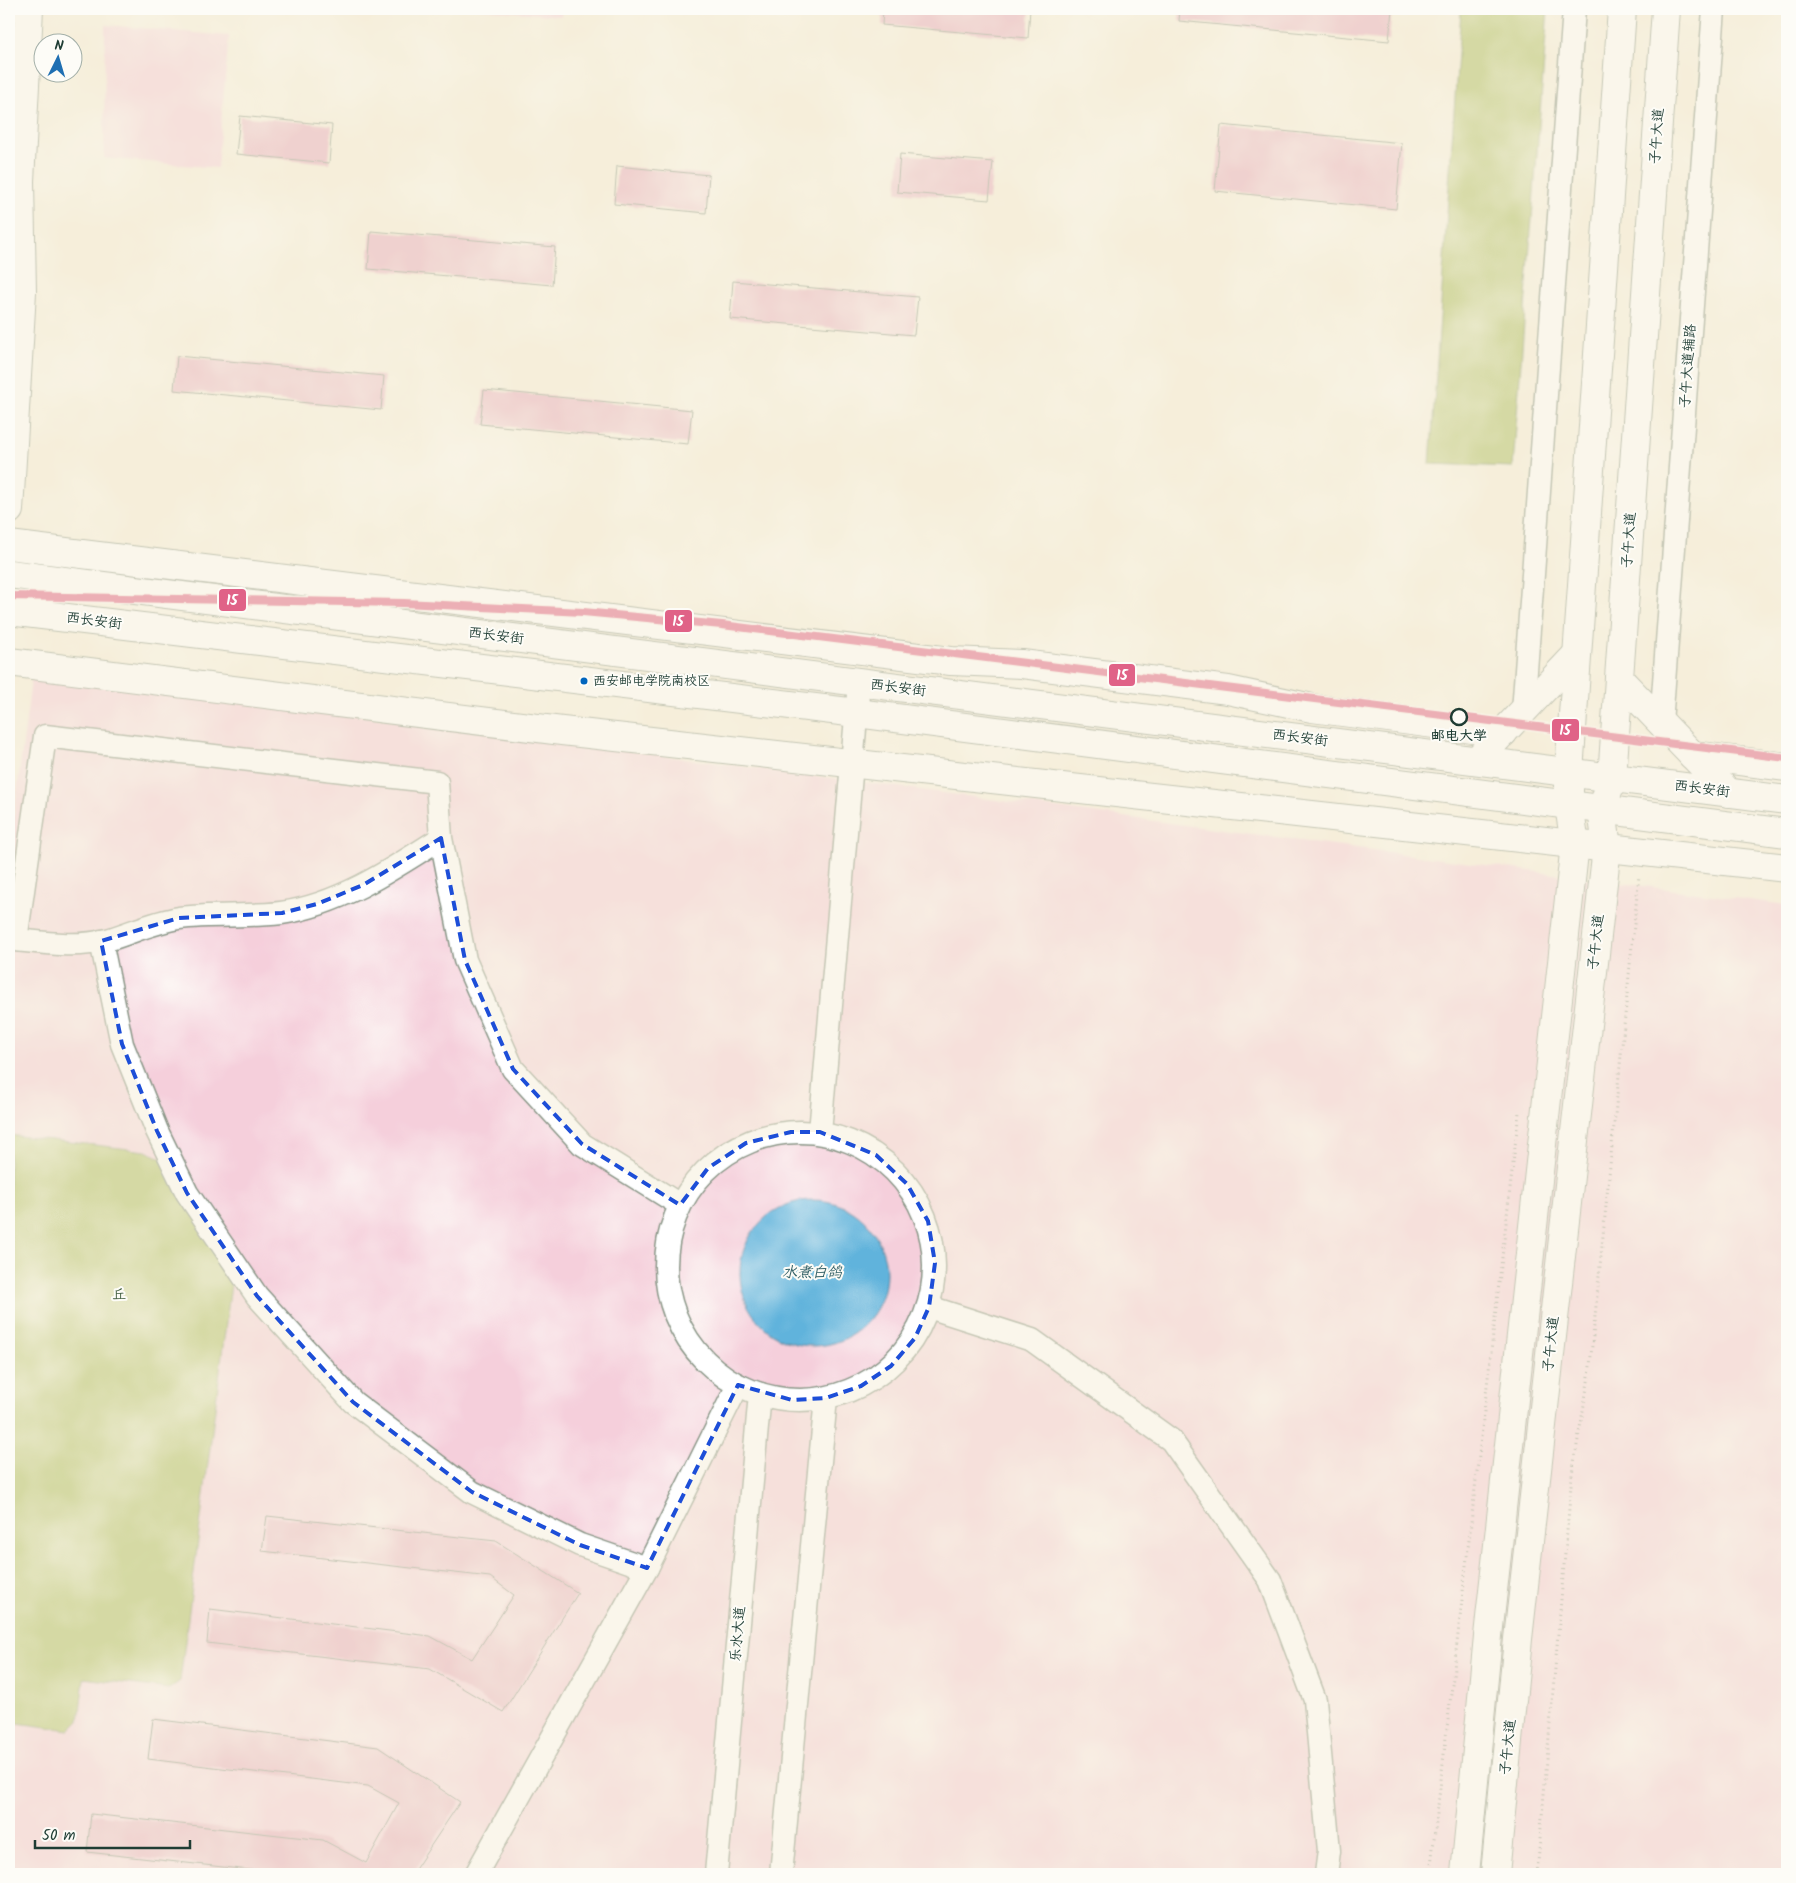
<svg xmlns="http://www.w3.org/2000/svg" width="1796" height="1883" viewBox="0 0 1796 1883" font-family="Kalam,'LXGW WenKai TC',sans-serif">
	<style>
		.built { fill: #f5cfdb }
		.green { fill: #adbf62; stroke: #667e4b }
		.water { fill: #61b3dc; stroke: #407888 }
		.building { fill: #e7adc0 }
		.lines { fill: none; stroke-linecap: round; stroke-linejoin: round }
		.street-casing { stroke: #8a9687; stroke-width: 25 }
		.secondary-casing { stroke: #8a9687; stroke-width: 30 }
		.primary-casing { stroke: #8a9687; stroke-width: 30 }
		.path { stroke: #8a9687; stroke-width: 3; stroke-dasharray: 1 4; stroke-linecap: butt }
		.street { stroke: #fff; stroke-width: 22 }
		.secondary { stroke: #fff; stroke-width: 28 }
		.primary { stroke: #fff; stroke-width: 28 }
		.metro-1-casing { stroke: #fdfcf7; stroke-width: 11 }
		.metro-1 { stroke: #e06287; stroke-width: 8 }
		.marked { fill: none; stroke: #1d4ed8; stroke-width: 4; stroke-dasharray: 10 6; stroke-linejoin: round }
		.bus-dot { fill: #0065bd; stroke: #fdfcf7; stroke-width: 2 }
		.stop-dot { fill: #fdfcf7; stroke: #1f3d34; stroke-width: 2.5 }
		.labels { text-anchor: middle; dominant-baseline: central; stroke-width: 4; stroke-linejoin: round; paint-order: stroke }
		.bus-label { font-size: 13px; fill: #1f3d34; stroke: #fdfcf7; text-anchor: start }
		.street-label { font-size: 14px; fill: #1f3d34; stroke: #fdfcf7 }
		.stop-label { font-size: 14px; font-weight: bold; fill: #1f3d34; stroke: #fdfcf7 }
		.park-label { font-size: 14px; fill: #425e40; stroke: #fdfcf7 }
		.water-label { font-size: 15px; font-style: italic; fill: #336066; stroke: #fdfcf7 }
		.line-badge { stroke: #fdfcf7; stroke-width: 2 }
		.badge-label { font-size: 14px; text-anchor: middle; font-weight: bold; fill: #fff }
	</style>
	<rect width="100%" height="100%" fill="#fdfcf7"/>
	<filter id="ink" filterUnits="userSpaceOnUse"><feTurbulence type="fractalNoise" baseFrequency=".02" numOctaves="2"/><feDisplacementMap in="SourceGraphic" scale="10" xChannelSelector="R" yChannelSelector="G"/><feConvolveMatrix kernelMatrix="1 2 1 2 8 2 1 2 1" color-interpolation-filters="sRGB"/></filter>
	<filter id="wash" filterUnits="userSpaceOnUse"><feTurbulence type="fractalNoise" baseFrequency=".0096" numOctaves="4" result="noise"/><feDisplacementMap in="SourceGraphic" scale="20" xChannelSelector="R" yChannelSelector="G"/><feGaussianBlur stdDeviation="1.12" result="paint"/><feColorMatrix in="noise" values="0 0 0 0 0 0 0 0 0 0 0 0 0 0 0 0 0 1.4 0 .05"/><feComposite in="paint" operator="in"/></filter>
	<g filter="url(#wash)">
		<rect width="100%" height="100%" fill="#f5eeda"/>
		<g class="built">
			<polygon points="478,9 562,9 561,16"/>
			<polygon points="105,25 229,36 217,168 104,158"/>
			<polygon points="32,672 1787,905 1787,1874 9,1874 9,855"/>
		</g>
		<g class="green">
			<polygon points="1461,9 1548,9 1513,467 1430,464"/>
			<polygon points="9,1135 146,1151 172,1164 233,1269 180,1681 169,1689 84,1678 79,1721 70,1730 9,1722"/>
		</g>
		<circle class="water" cx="813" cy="1273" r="73"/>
		<g id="blocks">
			<g class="building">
				<polygon points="883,9 1030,9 1028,38 882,25"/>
				<polygon points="1180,9 1392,9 1389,41 1179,21"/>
				<polygon points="240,116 332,125 329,163 236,154"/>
				<polygon points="1221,125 1402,143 1396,209 1215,191"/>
				<polygon points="900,154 993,162 989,200 897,192"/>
				<polygon points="617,166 709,175 706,213 614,204"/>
				<polygon points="371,231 555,247 552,285 368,269"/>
				<polygon points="733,281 918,297 914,335 730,319"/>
				<polygon points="177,356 384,376 381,410 174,390"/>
				<polygon points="484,390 692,410 688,444 480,424"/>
				<polygon points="267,1516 496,1541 578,1593 503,1712 430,1669 207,1643 210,1609 430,1636 472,1659 514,1595 490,1577 262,1551"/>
				<polygon points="153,1719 378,1747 460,1802 412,1874 286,1874 87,1852 91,1814 323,1840 366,1863 399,1803 368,1786 148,1759"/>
			</g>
		</g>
	</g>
	<g filter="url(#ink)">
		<use href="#blocks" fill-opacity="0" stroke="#8a9687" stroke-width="1"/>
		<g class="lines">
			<defs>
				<g id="street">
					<polyline points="1523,712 1574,9"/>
					<polyline points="1661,723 1714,9"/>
					<path d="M441,838C393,869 339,905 281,913C247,917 213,914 179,918C153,922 131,933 107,940C78,948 45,943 16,940L45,736L437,782L441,838L465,960L513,1069L582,1144L680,1205"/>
					<polyline points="101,941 122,1044 157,1131 187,1193 257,1296 353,1402 472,1492 580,1545 647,1568"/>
					<polyline points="820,1132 859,683"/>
					<circle cx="800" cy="1266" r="134"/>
					<polyline points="929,1307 1032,1340 1171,1440 1270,1580 1315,1700 1329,1851 1326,1874"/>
					<polyline points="476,1874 647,1568 738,1385"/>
					<polyline points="716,1874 760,1394"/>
					<polyline points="781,1874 826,1398"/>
				</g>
				<g id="secondary">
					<polyline points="9,510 22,292 20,181 29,9"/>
					<polyline points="9,545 951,661 1022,664 1228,690 1312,708 1503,733"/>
					<polyline points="9,662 562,731 1787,868"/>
					<polyline points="1692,755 1787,767"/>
				</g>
				<g id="primary">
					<polyline points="9,574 1787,800"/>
					<polyline points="9,611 857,713 1787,833"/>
					<polyline points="1619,679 1729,793"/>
					<polyline points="1477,760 1577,654"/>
					<polyline points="1465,1874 1488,1636 1575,844 1569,806 1569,772 1622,9"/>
					<polyline points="1495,1874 1518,1639 1607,847 1602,810 1612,778 1666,9"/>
				</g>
			</defs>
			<use href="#street" class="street-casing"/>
			<use href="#secondary" class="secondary-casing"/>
			<use href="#primary" class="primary-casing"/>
			<g class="path">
				<polyline points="1430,1874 1519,1112"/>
				<polyline points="1537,1874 1572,1474 1589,1376 1639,875"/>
			</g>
			<use href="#street" class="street"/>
			<use href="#secondary" class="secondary"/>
			<use href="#primary" class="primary"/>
			<defs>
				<polyline id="metro-1" points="9,596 404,603 583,612 722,625 1787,758"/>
			</defs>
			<use href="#metro-1" class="metro-1-casing"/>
			<use href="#metro-1" class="metro-1"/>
		</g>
	</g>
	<path d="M0 0H1796V1883H0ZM441,838L465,960L513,1069L582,1144L680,1205L708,1168L746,1143L791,1132H820L876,1155L907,1184L928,1221L935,1263L929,1307L915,1338L891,1366L861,1386L826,1398L792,1400L738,1385L647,1568L580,1545L472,1492L353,1402L257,1296L187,1193L157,1131L122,1044L101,941L179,918L282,913L317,904L363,885Z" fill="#f5eeda" fill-opacity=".55" fill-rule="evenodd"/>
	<path class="marked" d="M441,838L465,960L513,1069L582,1144L680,1205L708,1168L746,1143L791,1132H820L876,1155L907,1184L928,1221L935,1263L929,1307L915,1338L891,1366L861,1386L826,1398L792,1400L738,1385L647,1568L580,1545L472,1492L353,1402L257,1296L187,1193L157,1131L122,1044L101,941L179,918L282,913L317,904L363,885Z"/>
	<circle class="bus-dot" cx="584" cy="681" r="4.5"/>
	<circle class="stop-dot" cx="1459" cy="717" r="8"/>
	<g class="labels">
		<g class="bus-label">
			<text x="593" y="681">西安邮电学院南校区</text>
		</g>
		<g class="street-label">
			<text transform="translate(1657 136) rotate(-86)">子午大道</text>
			<text transform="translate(1688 366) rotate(-86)">子午大道辅路</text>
			<text transform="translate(1629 540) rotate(-86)">子午大道</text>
			<text transform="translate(94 621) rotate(7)">西长安街</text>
			<text transform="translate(496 636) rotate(7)">西长安街</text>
			<text transform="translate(898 688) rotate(7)">西长安街</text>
			<text transform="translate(1300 738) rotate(7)">西长安街</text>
			<text transform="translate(1702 789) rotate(7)">西长安街</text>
			<text transform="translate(1596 942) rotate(-84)">子午大道</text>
			<text transform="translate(1551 1344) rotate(-84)">子午大道</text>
			<text transform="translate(738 1634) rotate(-85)">乐水大道</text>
			<text transform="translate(1508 1747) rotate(-84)">子午大道</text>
		</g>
		<g class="stop-label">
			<text x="1459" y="736">邮电大学</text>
		</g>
		<g class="park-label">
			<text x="119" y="1295">丘</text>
		</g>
		<g class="water-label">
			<text x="812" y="1273">水煮白鸽</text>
		</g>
	</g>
	<g class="line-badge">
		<rect x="218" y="588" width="29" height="24" rx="5" fill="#e06287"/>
		<rect x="664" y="609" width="29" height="24" rx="5" fill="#e06287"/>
		<rect x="1108" y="663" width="28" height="24" rx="5" fill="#e06287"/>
		<rect x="1551" y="718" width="29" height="24" rx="5" fill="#e06287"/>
	</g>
	<g class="badge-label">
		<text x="232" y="605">15</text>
		<text x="678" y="626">15</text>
		<text x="1122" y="680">15</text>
		<text x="1565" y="735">15</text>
	</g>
	<rect width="1796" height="1883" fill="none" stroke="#fdfcf7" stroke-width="30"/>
	<g transform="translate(58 58) rotate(5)"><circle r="24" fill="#fdfcf7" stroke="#a4b0a9"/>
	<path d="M0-4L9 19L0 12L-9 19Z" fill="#1f6fb2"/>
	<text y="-8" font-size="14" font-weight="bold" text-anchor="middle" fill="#1f3d34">N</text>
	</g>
	<path d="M35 1840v8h155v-8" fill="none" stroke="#1f3d34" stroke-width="2.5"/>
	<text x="42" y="1840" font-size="15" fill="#1f3d34" stroke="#fdfcf7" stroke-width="4" paint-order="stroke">50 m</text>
</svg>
